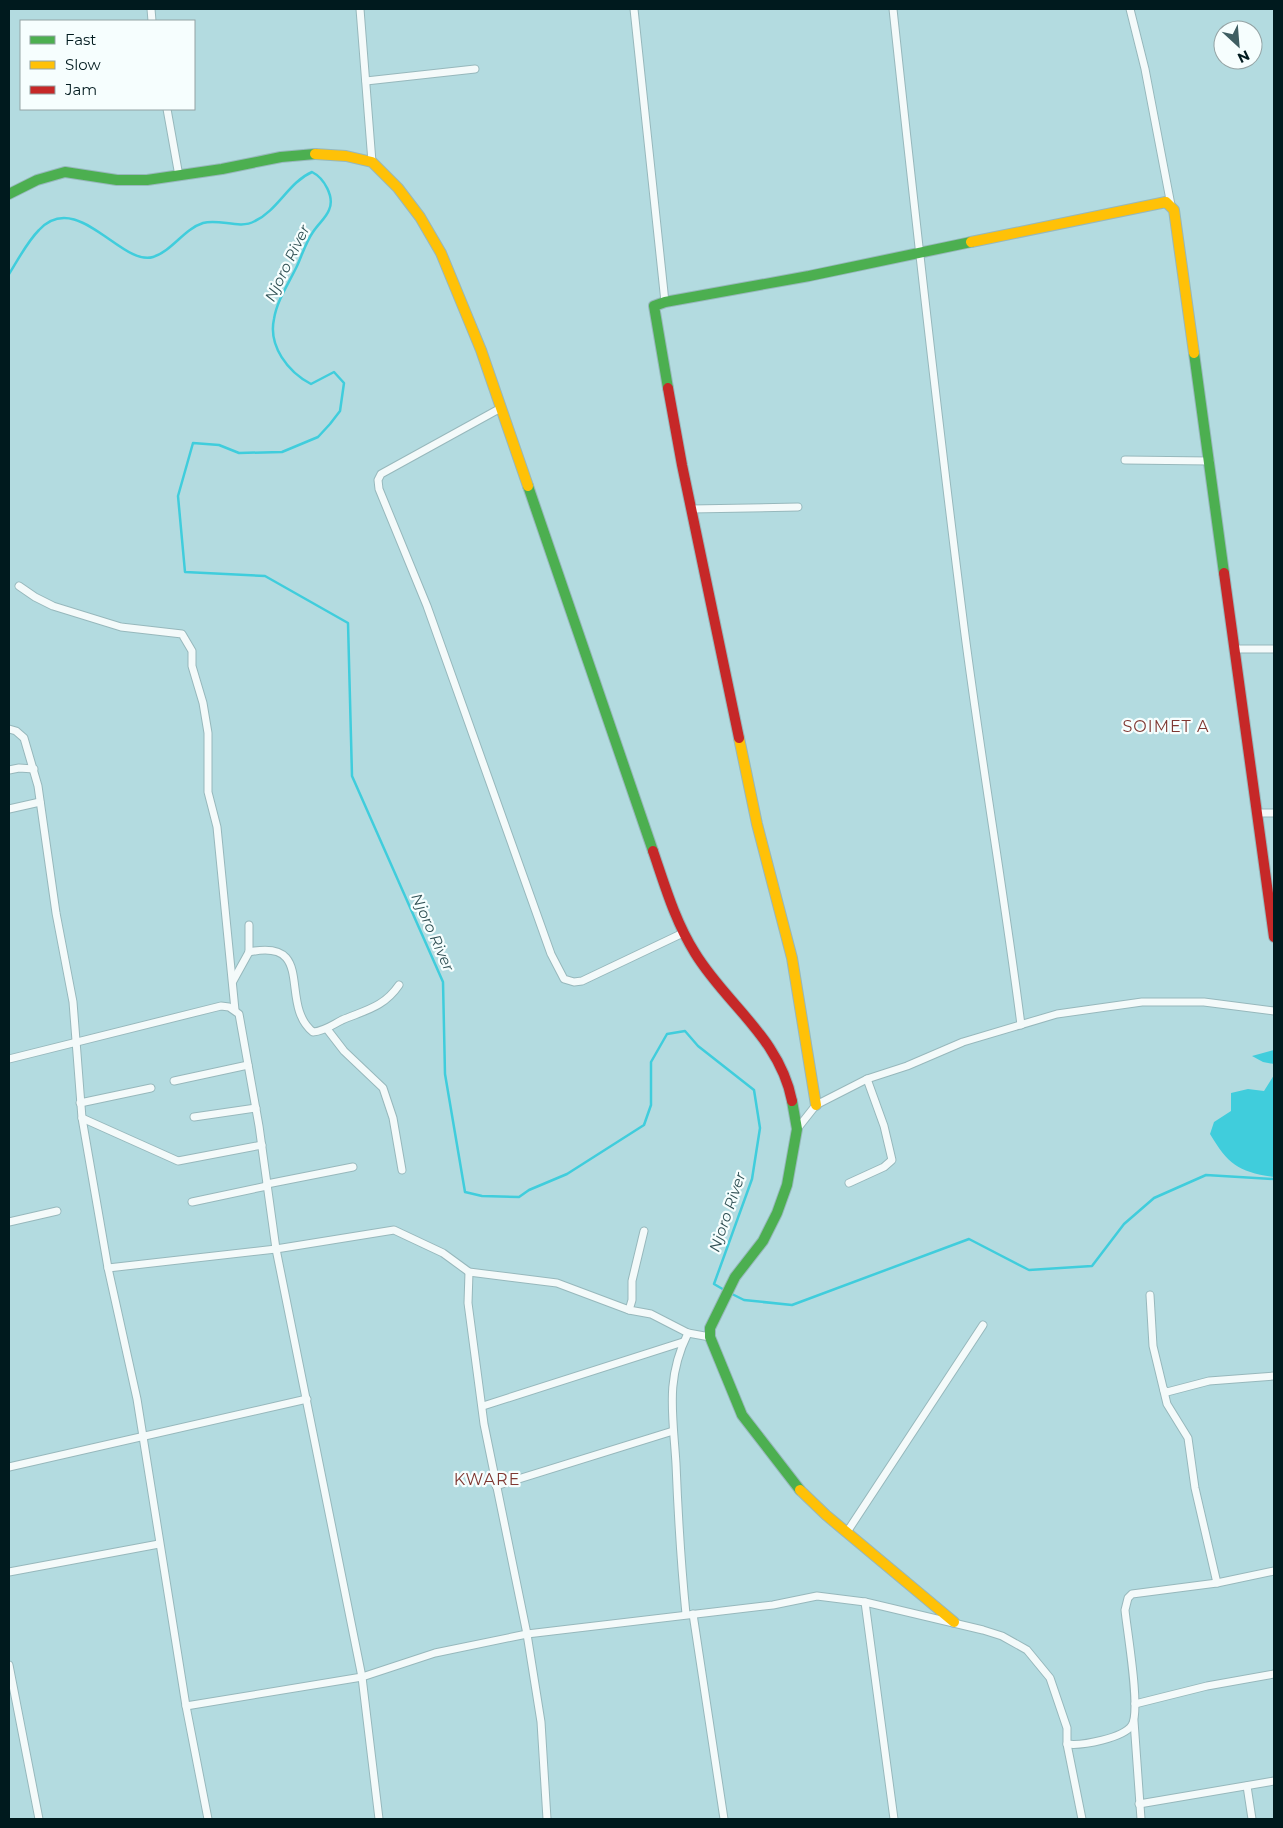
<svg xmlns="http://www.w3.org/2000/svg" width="1283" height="1828" viewBox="0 0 1283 1828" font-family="Montserrat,sans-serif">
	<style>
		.water { fill: #40cddc }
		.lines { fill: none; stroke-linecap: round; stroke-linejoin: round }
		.stream { stroke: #40cddc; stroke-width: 2.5 }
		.street-casing { stroke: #97b8bc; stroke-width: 9 }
		.fast-casing { stroke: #97b8bc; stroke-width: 12 }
		.slow-casing { stroke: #97b8bc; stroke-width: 12 }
		.jam-casing { stroke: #97b8bc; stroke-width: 12 }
		.street { stroke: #f4fafa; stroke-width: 7 }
		.fast { stroke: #4caf50; stroke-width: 10 }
		.slow { stroke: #ffc107; stroke-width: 10 }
		.jam { stroke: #c62828; stroke-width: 10 }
		.labels { text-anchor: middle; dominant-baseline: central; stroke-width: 4.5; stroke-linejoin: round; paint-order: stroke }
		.water-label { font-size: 15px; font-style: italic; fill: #315155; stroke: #f6fefe }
		.quarter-label { font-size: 16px; letter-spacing: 1px; fill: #7f3832; stroke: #f6fefe }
	</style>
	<rect width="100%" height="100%" fill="#b3dbe0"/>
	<g class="water">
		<polygon points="1274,1050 1274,1064 1263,1062 1252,1056"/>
		<path d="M1274,1075V1177C1238,1172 1228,1164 1210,1134L1214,1122L1231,1111V1093L1248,1089L1264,1091Z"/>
	</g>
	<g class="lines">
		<g class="stream">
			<path d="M9,274C18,260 27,242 39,230C77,189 122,267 153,257C172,251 184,229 203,223C220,218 239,230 255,221C278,210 289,182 312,172C324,178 335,197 329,210C326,218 318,224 313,232C306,242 302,255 297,266C289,283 277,300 274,319C268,346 288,372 311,384L334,372L344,383L340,411L330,424L318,437L282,452L239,453L219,445L193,443L178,496L185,572L265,576L348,623L352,776L443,982L445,1074L465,1192L482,1196L519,1197L529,1190L567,1174L644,1125L651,1105V1062L667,1034L685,1031L698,1046L754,1090L760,1128L752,1179L714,1284L726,1291"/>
			<polyline points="730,1293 744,1300 792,1305 969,1239 1029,1270 1092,1266 1124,1224 1154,1198 1206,1175 1274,1179"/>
		</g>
		<defs>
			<g id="street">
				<polyline points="151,9 152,21"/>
				<polyline points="360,9 372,162"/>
				<polyline points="634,9 665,302"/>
				<path d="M893,9C915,215 938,421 964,627C981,760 1004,892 1021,1025"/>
				<polyline points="1130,9 1145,69 1171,205"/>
				<polyline points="366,81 475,69"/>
				<polyline points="167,109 179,176"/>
				<polyline points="499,409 381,474 378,480 379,489 427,606 551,954 564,979 574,982 582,981 683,933"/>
				<polyline points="1125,460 1210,461"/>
				<polyline points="691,509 798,507"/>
				<polyline points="19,586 35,597 53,606 121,627 182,634 192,651 192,666 203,703 208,733 208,792 217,827 235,1010"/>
				<polyline points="1235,649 1274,649"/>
				<polyline points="9,729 16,731 24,738 38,786 56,913 73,1002 82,1118 108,1268 137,1399 186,1706 208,1819"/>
				<polyline points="9,770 19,768 34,769"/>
				<polyline points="9,809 40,802"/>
				<polyline points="1259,813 1274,813"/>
				<path d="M249,952C317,938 278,1004 313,1032C325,1031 332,1025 342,1020C366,1010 384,1007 399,985"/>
				<polyline points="233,981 249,952 249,925"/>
				<polyline points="327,1029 344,1051 383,1088 393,1118 402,1170"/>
				<polyline points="9,1059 221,1006 229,1007 239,1014 259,1126 276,1249 362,1677 379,1819"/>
				<polyline points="174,1081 248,1065"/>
				<polyline points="80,1103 151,1088"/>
				<polyline points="194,1117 256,1108"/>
				<polyline points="82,1118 178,1161 262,1145"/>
				<polyline points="797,1129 816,1105 867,1079 907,1066 963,1042 1057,1014 1142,1002 1204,1002 1274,1011"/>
				<polyline points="849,1183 884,1167 892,1160 884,1126 867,1079"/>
				<polyline points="267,1184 353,1167"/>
				<polyline points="192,1202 267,1186"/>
				<polyline points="9,1222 57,1211"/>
				<polyline points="108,1268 276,1249 394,1230 443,1253 469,1272 557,1283 629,1310 651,1314 688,1333 710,1337"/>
				<polyline points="469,1272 468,1303 484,1424 527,1634 541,1722 547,1819"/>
				<polyline points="1150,1295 1153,1346 1167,1404 1188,1438 1195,1488 1217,1583"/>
				<polyline points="629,1310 632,1300 632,1281 644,1231"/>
				<polyline points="1164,1390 1167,1392 1209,1381 1274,1376"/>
				<polyline points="483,1406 683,1342"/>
				<polyline points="9,1467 307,1399"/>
				<polyline points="496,1486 673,1431"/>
				<polyline points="847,1532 983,1325"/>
				<polyline points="9,1572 159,1544"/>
				<polyline points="865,1602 894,1819"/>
				<path d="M686,1614C681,1564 678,1514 676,1464C673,1414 665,1380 688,1333"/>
				<polyline points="693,1614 724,1819"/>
				<polyline points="9,1665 39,1819"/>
				<polyline points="1135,1704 1207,1686 1274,1674"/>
				<polyline points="186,1706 362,1677 435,1653 527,1634 773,1605 817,1596 865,1602 983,1630 1002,1636 1027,1650 1050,1678 1067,1728 1067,1744 1082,1819"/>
				<polyline points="1134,1721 1141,1819"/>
				<path d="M1067,1744C1082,1746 1124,1738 1132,1725C1141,1710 1127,1631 1125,1610L1128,1598L1132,1594L1217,1583L1274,1571"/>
				<polyline points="1247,1786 1252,1819"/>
				<polyline points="1139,1804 1274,1781"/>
			</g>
			<g id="fast">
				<polyline points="9,194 37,180 65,172 117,180 147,180 222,169 281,157 315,154"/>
				<polyline points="1194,353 1224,573"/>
				<polyline points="668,388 654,306 665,302 809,276 971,242"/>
				<polyline points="528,486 653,851"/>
				<polyline points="792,1101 797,1129 787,1185 777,1213 763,1241 735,1277 710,1328 710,1337 742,1415 800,1490"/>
			</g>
			<g id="slow">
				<polyline points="315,154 346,156 372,162 398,188 420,217 441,253 481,350 528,486"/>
				<polyline points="971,242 1166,202 1174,210 1194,353"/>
				<polyline points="739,738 757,824 792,958 816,1105"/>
				<polyline points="800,1490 826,1515 954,1622"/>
			</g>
			<g id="jam">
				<polyline points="668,388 682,465 739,738"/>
				<polyline points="1224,573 1274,937"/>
				<path d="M653,851C665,886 675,921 695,953C726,1004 780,1038 792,1101"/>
			</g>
		</defs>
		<use href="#street" class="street-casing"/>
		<use href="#fast" class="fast-casing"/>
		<use href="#slow" class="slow-casing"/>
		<use href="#jam" class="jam-casing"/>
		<use href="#street" class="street"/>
		<use href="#fast" class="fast"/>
		<use href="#slow" class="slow"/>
		<use href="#jam" class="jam"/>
	</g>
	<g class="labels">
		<g class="water-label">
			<text transform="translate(287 263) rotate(-64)">Njoro River</text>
			<text transform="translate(433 932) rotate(66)">Njoro River</text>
			<text transform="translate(727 1212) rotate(-71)">Njoro River</text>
		</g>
		<g class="quarter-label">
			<text x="1166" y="726">SOIMET A</text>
			<text x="487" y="1479">KWARE</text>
		</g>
	</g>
	<rect width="1283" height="1828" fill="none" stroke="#001a1e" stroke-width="20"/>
	<rect x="20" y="20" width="175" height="90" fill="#f6fefe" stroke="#94a3a4"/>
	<rect x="30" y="36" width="25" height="8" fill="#4caf50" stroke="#94a3a4"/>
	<text x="65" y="45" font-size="15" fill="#001a1e">Fast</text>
	<rect x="30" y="61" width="25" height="8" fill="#ffc107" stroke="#94a3a4"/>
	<text x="65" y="70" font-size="15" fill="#001a1e">Slow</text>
	<rect x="30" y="86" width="25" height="8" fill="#c62828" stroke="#94a3a4"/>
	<text x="65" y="95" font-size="15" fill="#001a1e">Jam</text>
	<g transform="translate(1238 45) rotate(154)"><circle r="24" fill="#f6fefe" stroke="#94a3a4"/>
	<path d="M0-4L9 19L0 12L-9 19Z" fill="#3f5e62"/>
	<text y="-8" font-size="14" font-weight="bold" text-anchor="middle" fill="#001a1e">N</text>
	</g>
</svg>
